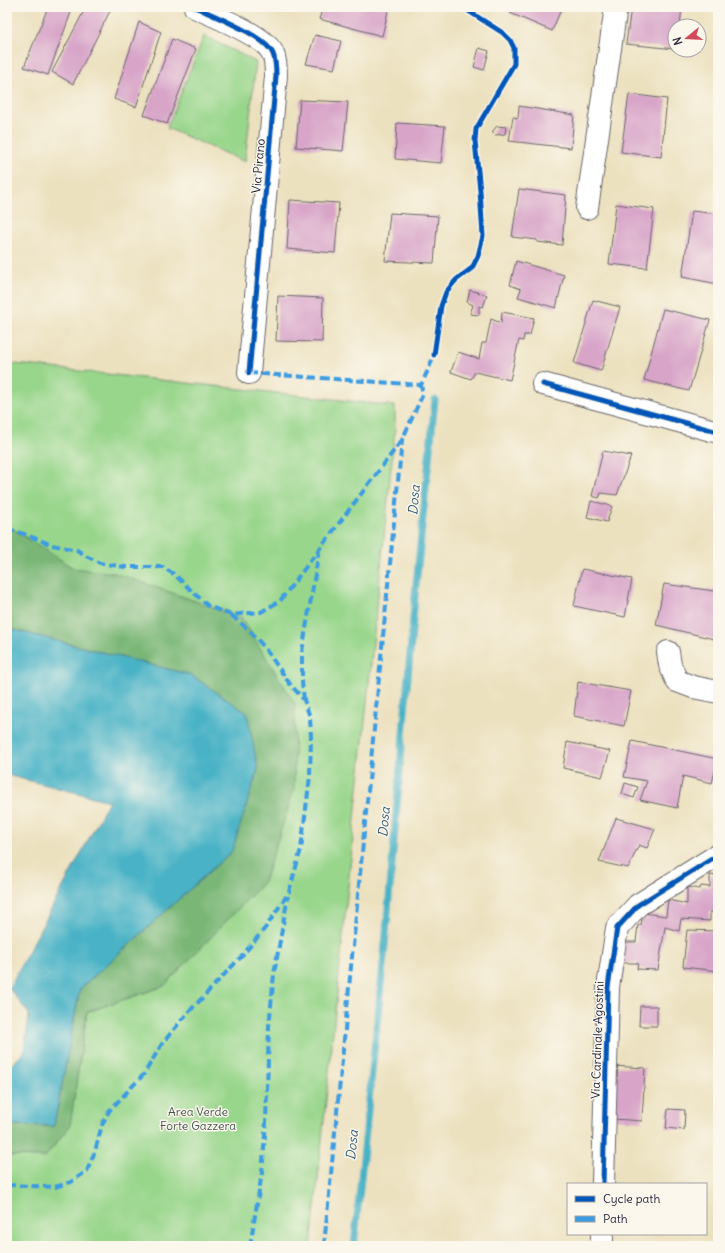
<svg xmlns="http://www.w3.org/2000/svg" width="725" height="1253" viewBox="0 0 725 1253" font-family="Delius,sans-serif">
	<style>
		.green { fill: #98d68b; stroke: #5d7c63 }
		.forest { fill: #7ab777; stroke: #4e6c59 }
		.water { fill: #48b2c6; stroke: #356a80 }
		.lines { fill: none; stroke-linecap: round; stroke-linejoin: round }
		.stream { stroke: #48b2c6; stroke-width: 7 }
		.building { fill: #d8a5c9 }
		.minor-casing { stroke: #696569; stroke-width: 24 }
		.minor { stroke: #fff; stroke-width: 22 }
		.quiet { stroke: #3c9ce2; stroke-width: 4; stroke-dasharray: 8 4; stroke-linecap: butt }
		.cycleway-casing { stroke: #fbf7ec; stroke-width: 8 }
		.cycleway { stroke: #0057b8; stroke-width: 5 }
		.labels { text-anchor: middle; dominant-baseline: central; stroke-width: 3; stroke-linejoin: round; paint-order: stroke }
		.street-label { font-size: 12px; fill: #22223b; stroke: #fbf7ec }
		.park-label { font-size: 12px; fill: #455853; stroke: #fbf7ec }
		.water-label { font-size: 13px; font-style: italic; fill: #315c73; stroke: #fbf7ec }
	</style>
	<rect width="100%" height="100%" fill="#fbf7ec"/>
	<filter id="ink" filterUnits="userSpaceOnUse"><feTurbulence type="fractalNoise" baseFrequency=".025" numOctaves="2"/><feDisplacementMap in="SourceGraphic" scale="8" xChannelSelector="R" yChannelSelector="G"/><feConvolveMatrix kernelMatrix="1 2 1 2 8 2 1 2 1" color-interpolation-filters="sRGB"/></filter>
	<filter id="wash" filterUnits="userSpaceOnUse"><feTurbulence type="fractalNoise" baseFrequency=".012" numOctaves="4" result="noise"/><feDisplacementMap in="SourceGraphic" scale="16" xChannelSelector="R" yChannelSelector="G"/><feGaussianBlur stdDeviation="0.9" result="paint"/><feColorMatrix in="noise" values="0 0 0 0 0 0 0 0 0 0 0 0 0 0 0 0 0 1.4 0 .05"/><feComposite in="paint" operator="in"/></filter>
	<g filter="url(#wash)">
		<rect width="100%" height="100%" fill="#ece1bf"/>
		<g class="green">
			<polygon points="204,36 256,62 245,162 167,128"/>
			<polygon points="7,363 395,406 395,430 311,1246 7,1246 7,1156 45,1157 69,1126 87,1012 164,986 264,881 295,704 73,568 13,529 7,528"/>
		</g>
		<polygon class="forest" points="7,528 13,529 73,568 115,573 241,617 295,704 294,790 264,882 164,986 87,1012 70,1126 45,1157 7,1156 7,1125 54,1126 80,989 232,851 191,675 7,628"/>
		<polygon class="water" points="7,628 191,675 247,713 258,769 232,851 80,989 54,1126 7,1125 7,1069 24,1053 29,1014 9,988 109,801 7,775"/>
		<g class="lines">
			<polyline class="stream" points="354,1246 385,945 415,595 435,400"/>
		</g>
		<g id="blocks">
			<g class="building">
				<polygon points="48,7 73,7 48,75 24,67"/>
				<polygon points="86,7 108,7 111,9 73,84 52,72"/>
				<polygon points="323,7 389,7 382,36 319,19"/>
				<polygon points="512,7 562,7 552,31 510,13"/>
				<polygon points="631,7 682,7 680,26 675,26 675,49 626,44"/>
				<polygon points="139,22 161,32 136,107 114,99"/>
				<polygon points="315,35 341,41 334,69 306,64"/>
				<polygon points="172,39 196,49 167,124 144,115"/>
				<polygon points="479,48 489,51 484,70 474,67"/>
				<polygon points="629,94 667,99 661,157 621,152"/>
				<polygon points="300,100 348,102 343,151 296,147"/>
				<polygon points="519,106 574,115 571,148 509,141 513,117 518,118"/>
				<polygon points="397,123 445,126 441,163 395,159"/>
				<polygon points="497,126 506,127 505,134 495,135 492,132"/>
				<polygon points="519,189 566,195 562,245 537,242 537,240 512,237"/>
				<polygon points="290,200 339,203 335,253 287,249"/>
				<polygon points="616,204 654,209 647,268 609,264"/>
				<polygon points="692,211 718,214 718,284 682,277"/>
				<polygon points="390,213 438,216 434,263 385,261"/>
				<polygon points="516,261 564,275 556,308 518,297 521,289 510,285"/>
				<polygon points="470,290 487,295 483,307 479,306 479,315 470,314 473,305 467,302"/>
				<polygon points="278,296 323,298 322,342 276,341"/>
				<polygon points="593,300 620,307 601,371 574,363"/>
				<polygon points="663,309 710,320 689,391 644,380"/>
				<polygon points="502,312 534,318 530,335 524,335 523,341 519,340 510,380 475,372 471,379 451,372 458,352 479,359 482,343 486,343 491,319 501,323"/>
				<polygon points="603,451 631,456 617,495 601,493 599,498 592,496"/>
				<polygon points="591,501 612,506 607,522 587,517"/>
				<polygon points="582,569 632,579 625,617 574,606"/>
				<polygon points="717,573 718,573 718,640 656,625 664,584 715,591"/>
				<polygon points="578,682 631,691 624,726 574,716"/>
				<polygon points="632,741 718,759 712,783 683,776 677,808 640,800 647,781 624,777"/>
				<polygon points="567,742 610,751 602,777 563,768"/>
				<polygon points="625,783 638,787 634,798 622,794"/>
				<polygon points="616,818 655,829 647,848 639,845 628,868 599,862"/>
				<polygon points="710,875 718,876 718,913 710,912 710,921 681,919 679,931 665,927 658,970 637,969 638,963 621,963 624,942 636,942 638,925 641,925 643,913 666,916 668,900 687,904 687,887 700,889 701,886 710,887"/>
				<polygon points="687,930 718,931 718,971 683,967"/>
				<polygon points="640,1006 657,1006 657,1026 639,1026"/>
				<polygon points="613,1066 645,1068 642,1121 614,1119"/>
				<polygon points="668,1109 685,1110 684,1130 666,1128"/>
			</g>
		</g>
	</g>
	<g filter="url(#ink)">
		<use href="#blocks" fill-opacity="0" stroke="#696569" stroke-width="1"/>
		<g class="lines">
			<defs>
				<g id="minor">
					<path d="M195,7C214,16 266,36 273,54C276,61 276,69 276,76L249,373"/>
					<polyline points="587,208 616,7"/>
					<polyline points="543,384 718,432"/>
					<polyline points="668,652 670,665 677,681 693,687 718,692"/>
					<polyline points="603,1184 608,987 617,928 638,905 718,855"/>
					<polyline points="602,1246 602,1234"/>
				</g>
			</defs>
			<use href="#minor" class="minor-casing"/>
			<use href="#minor" class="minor"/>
			<g class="quiet">
				<polyline points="249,373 421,385 429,368 435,352"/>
				<polyline points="7,529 24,534 52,545 77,550 86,556 100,563 125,567 163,567 175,575 208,606 231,615 261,612 280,601 402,440"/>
				<polyline points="304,700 302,682 302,652 319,551"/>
				<polyline points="7,1185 55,1187 71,1182 87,1171 95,1151 102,1125 109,1111 144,1074 162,1044 185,1016 241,957 266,927 289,892 301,849 310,776 311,737 310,717 304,700 290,684 264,647 249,630 231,615"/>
				<polyline points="250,1246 262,1173 266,1122 269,1027 274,974 288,896"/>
				<polyline points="324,1246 402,440 423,394 421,385"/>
			</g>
			<defs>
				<g id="cycleway">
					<path d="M195,7C214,16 266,36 273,54C276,61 276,69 276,76L249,373"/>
					<polyline points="434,355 441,306 446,292 456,280 472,268 478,256 483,236 480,191 475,141 476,129 514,64 514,48 510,40 503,33 462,7"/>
					<polyline points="543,384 718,432"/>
					<polyline points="603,1184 608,987 617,928 638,905 718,855"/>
				</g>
			</defs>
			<use href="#cycleway" class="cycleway-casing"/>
			<use href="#cycleway" class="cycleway"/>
		</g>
	</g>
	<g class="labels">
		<g class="street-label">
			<text transform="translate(258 166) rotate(-85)">Via Pirano</text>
			<text transform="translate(597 1040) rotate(-88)">Via Cardinale Agostini</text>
		</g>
		<g class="park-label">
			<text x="198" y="1111">Area Verde<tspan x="198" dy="14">Forte Gazzera</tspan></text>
		</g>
		<g class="water-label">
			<text transform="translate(414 500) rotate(-85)">Dosa</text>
			<text transform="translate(384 822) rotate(-85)">Dosa</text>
			<text transform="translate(352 1145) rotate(-84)">Dosa</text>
		</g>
	</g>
	<rect width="725" height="1253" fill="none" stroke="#fbf7ec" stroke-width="24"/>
	<rect x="567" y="1183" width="140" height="52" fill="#fbf7ec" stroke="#a4a2a5"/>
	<rect x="575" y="1196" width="20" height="6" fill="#0057b8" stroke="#a4a2a5"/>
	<text x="603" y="1203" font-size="12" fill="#22223b">Cycle path</text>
	<rect x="575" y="1216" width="20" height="6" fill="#3c9ce2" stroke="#a4a2a5"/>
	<text x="603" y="1223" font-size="12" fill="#22223b">Path</text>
	<g transform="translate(687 38) rotate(252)"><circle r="19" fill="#fbf7ec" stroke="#a4a2a5"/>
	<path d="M0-3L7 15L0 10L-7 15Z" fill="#d1495b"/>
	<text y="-6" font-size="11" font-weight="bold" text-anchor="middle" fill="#22223b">N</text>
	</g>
</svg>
